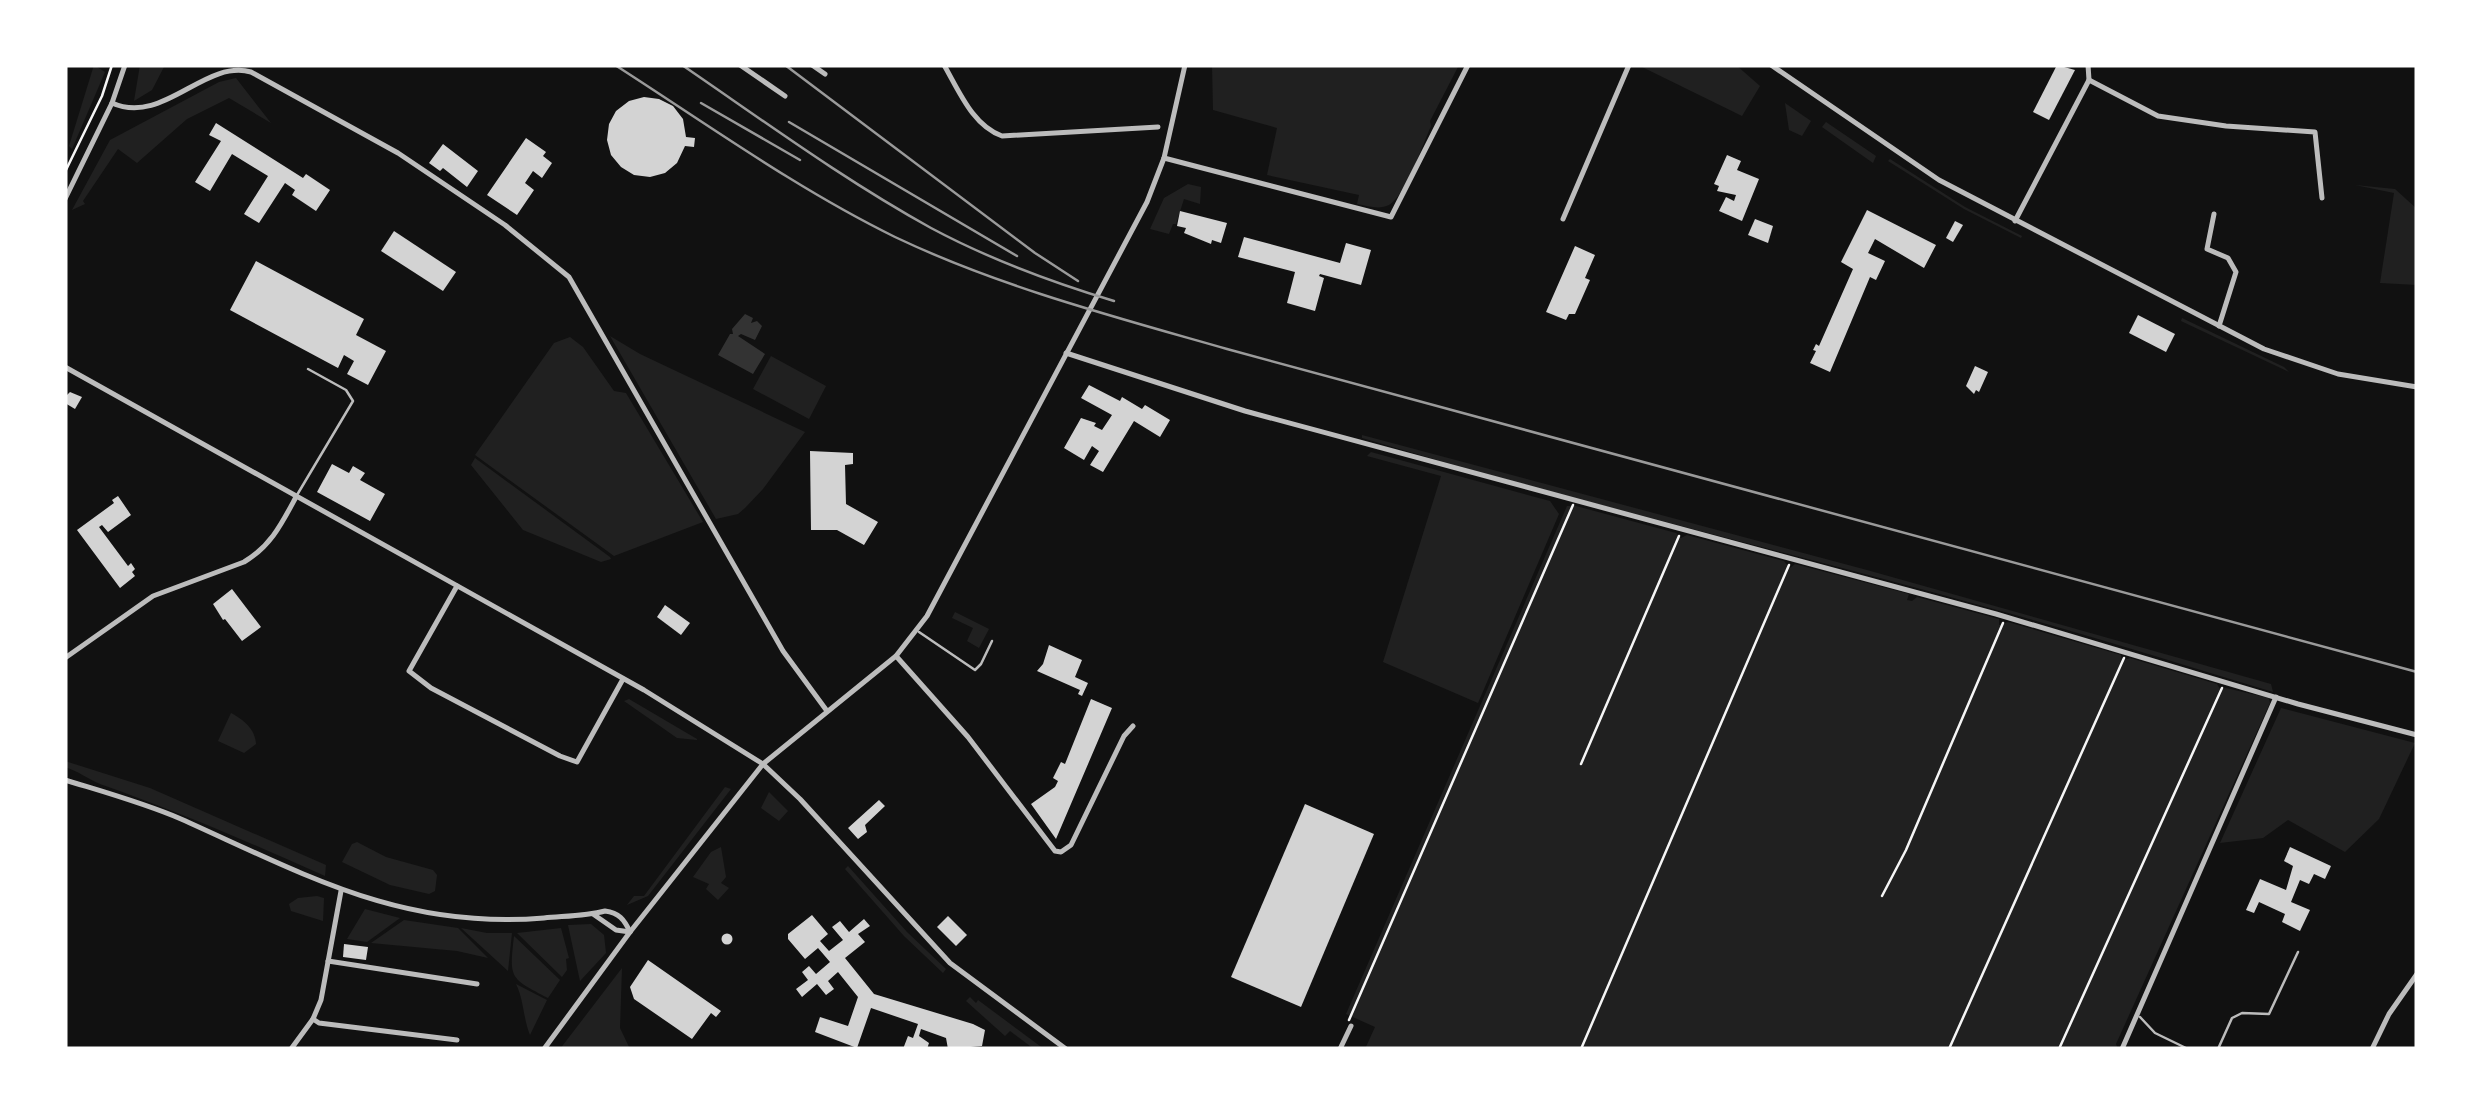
<svg xmlns="http://www.w3.org/2000/svg" width="2482" height="1114" viewBox="0 0 2482 1114" font-family="'Roboto Condensed',sans-serif">
	<style>
		.green { fill: #202020 }
		.water { fill: #333 }
		.building { fill: #d3d3d3 }
		.lines { fill: none; stroke-linecap: round; stroke-linejoin: round }
		.path { stroke: #f5f5f5; stroke-width: 2.5 }
		.service { stroke: #bcbcbc; stroke-width: 2.5 }
		.minor { stroke: #bcbcbc; stroke-width: 5 }
		.tertiary { stroke: #bcbcbc; stroke-width: 5 }
		.rail { stroke: #9a9a9a; stroke-width: 2.5 }
	</style>
	<rect width="100%" height="100%" fill="#111"/>
	<g class="green">
		<polygon points="94,65 105,72 72,149 69,146"/>
		<polygon points="140,65 165,65 152,90 134,101"/>
		<path d="M1212,65H1459L1430,121L1431,126C1423,144 1405,196 1389,205C1379,210 1368,206 1357,204L1359,195L1267,175L1277,128L1213,110Z"/>
		<polygon points="1638,65 1736,65 1760,86 1742,116"/>
		<polygon points="236,78 271,123 229,98 187,119 137,163 118,149 83,201 85,204 72,210 110,140 219,82"/>
		<polygon points="1785,103 1811,121 1802,136 1789,130"/>
		<polygon points="1826,122 1876,156 1873,163 1822,127"/>
		<polygon points="1890,159 1965,207 2022,236 2021,238 1964,209 1888,161"/>
		<polygon points="1188,184 1201,187 1200,204 1184,199 1176,224 1173,224 1169,234 1150,229 1164,198"/>
		<polygon points="2355,185 2395,189 2417,209 2417,285 2380,283 2394,193"/>
		<polygon points="2182,318 2284,367 2289,372 2181,321"/>
		<polygon points="610,336 640,354 805,432 763,489 745,508 738,514 716,519"/>
		<polygon points="570,337 583,347 614,391 626,393 703,522 614,556 475,455 554,343"/>
		<polygon points="771,356 826,386 809,419 753,389"/>
		<path d="M1362,435L1867,570L2271,684L2273,692C2181,664 2089,635 1997,610C1783,550 1572,501 1362,438Z"/>
		<polygon points="1371,452 1550,501 1559,514 1478,703 1383,662 1441,476 1367,456"/>
		<polygon points="475,458 610,557 611,559 601,562 523,530 471,465"/>
		<polygon points="1567,506 1576,506 1676,533 1681,538 1687,535 1784,561 1790,568 1795,564 1909,594 1907,600 1912,601 1917,597 1999,619 1999,625 2008,622 2121,655 2122,661 2130,658 2217,684 2220,689 2226,688 2269,698 2270,703 2116,1044 2118,1049 1365,1049 1375,1027 1346,1014"/>
		<polygon points="955,612 989,629 979,648 967,641 973,628 952,618"/>
		<polygon points="629,699 697,739 697,740 677,738 624,701"/>
		<polygon points="2281,708 2415,743 2379,819 2345,852 2288,820 2263,838 2220,843"/>
		<path d="M231,713C244,720 255,729 256,744L244,753L218,741Z"/>
		<path d="M65,761L150,788L326,865L325,876C251,843 177,811 100,784C88,779 78,771 65,767Z"/>
		<polygon points="725,787 731,789 648,896 627,905 634,896 644,896"/>
		<polygon points="769,792 788,811 779,821 761,808"/>
		<polygon points="357,842 386,857 433,870 437,875 435,891 429,894 390,885 342,862 352,844"/>
		<polygon points="721,847 726,877 721,883 729,888 718,900 706,889 709,884 693,877 711,852"/>
		<polygon points="848,866 907,932 946,969 943,973 904,936 845,869"/>
		<polygon points="317,896 324,898 323,921 291,911 289,904 298,898"/>
		<polygon points="365,909 400,918 367,942 347,939"/>
		<polygon points="404,920 458,928 488,958 457,951 371,943"/>
		<polygon points="591,924 604,935 606,953 580,981 568,925"/>
		<polygon points="461,928 487,933 512,933 508,971"/>
		<polygon points="561,928 569,958 566,959 567,970 562,977 517,933"/>
		<path d="M514,936L560,980L548,998C510,978 509,979 514,936Z"/>
		<polygon points="622,968 620,1028 630,1049 560,1049"/>
		<path d="M516,984L547,1000L530,1035C523,1018 524,1000 516,984Z"/>
		<polygon points="970,997 976,1003 978,1000 1044,1049 1034,1049 1010,1031 1005,1036 966,1001"/>
	</g>
	<polygon class="water" points="745,314 753,318 751,323 757,321 762,326 755,340 741,334 738,336 765,354 753,374 718,355 730,334 733,334 732,329"/>
	<g class="building">
		<polygon points="2057,65 2075,70 2049,120 2033,112"/>
		<polygon points="644,97 659,99 673,106 683,119 686,137 695,138 694,147 685,146 677,163 665,173 650,177 634,175 621,167 611,155 607,140 609,124 616,111 629,101"/>
		<polygon points="216,123 303,178 306,174 330,190 316,211 292,195 295,190 285,183 259,223 244,214 268,176 232,154 210,191 195,182 221,141 209,135"/>
		<polygon points="526,138 546,152 543,156 552,163 542,178 533,171 525,183 534,190 517,215 487,195"/>
		<polygon points="443,144 478,171 467,187 443,168 440,171 429,163"/>
		<polygon points="1727,155 1741,161 1737,170 1759,179 1742,221 1719,211 1726,197 1734,201 1736,195 1717,191 1719,186 1714,184"/>
		<polygon points="1867,210 1936,245 1924,268 1875,239 1868,253 1885,261 1876,280 1870,277 1830,372 1810,363 1816,351 1813,350 1816,344 1819,346 1853,269 1841,262"/>
		<polygon points="1180,211 1227,223 1221,243 1212,240 1211,244 1184,233 1186,228 1177,226"/>
		<polygon points="1755,219 1773,226 1768,243 1748,235"/>
		<polygon points="1955,221 1963,225 1953,242 1946,238"/>
		<polygon points="394,231 456,272 443,291 381,251"/>
		<polygon points="1244,237 1340,263 1346,243 1371,250 1361,285 1320,274 1319,276 1324,278 1315,311 1287,303 1295,272 1238,257"/>
		<polygon points="1575,246 1595,255 1585,278 1590,280 1575,314 1569,314 1566,320 1546,312"/>
		<polygon points="256,261 364,319 356,335 386,351 368,385 347,374 354,361 344,355 338,368 230,310"/>
		<polygon points="2138,315 2175,334 2166,352 2129,333"/>
		<polygon points="1975,366 1988,372 1979,392 1976,390 1974,394 1966,386"/>
		<polygon points="1089,385 1120,401 1122,397 1142,409 1145,405 1170,420 1160,437 1134,421 1103,472 1090,465 1099,451 1092,446 1084,460 1064,448 1081,418 1096,423 1094,426 1102,430 1112,415 1081,398"/>
		<polygon points="70,392 82,397 75,409 65,403 65,397"/>
		<polygon points="810,451 853,453 853,464 845,465 846,504 878,522 864,545 837,530 811,530"/>
		<polygon points="332,464 349,473 353,466 365,473 360,480 385,494 370,521 317,492"/>
		<polygon points="118,496 131,515 108,532 102,525 99,527 128,566 131,563 135,569 132,572 135,576 120,588 77,530 114,503 112,500"/>
		<polygon points="232,589 261,627 242,641 225,619 223,620 213,604"/>
		<polygon points="665,605 690,623 681,635 657,617"/>
		<polygon points="1049,645 1082,660 1075,677 1088,683 1082,696 1078,694 1080,690 1037,671 1043,664"/>
		<polygon points="1091,699 1112,708 1056,839 1031,804 1055,787 1058,781 1053,778 1061,762 1065,764"/>
		<polygon points="879,800 885,806 865,825 867,832 858,839 848,828"/>
		<polygon points="1305,804 1374,834 1301,1007 1231,977"/>
		<polygon points="2290,847 2331,866 2325,879 2314,874 2309,884 2300,880 2291,902 2310,910 2300,931 2282,922 2285,914 2259,902 2254,913 2246,910 2260,879 2286,890 2293,866 2284,861"/>
		<polygon points="812,915 828,934 820,941 829,951 843,940 832,927 840,921 849,932 864,919 870,926 858,934 865,942 845,958 874,994 973,1024 985,1030 982,1046 948,1049 946,1038 921,1029 919,1036 929,1043 927,1049 903,1049 908,1036 913,1038 918,1024 871,1008 857,1048 815,1032 820,1017 848,1026 858,997 838,972 828,981 834,989 826,995 817,984 802,997 796,989 808,980 802,972 809,966 816,974 830,962 818,948 805,959 788,939 788,934"/>
		<polygon points="948,916 967,935 956,946 937,927"/>
		<circle cx="727" cy="939" r="5.5"/>
		<polygon points="344,944 368,947 366,960 343,957"/>
		<polygon points="648,960 721,1011 716,1017 711,1013 692,1039 634,999 630,987"/>
	</g>
	<g class="lines">
		<g class="path">
			<polyline points="65,172 102,96 112,65"/>
			<polyline points="1581,764 1679,536"/>
			<polyline points="1882,896 1906,850 2003,623"/>
			<polyline points="1349,1020 1573,505"/>
			<polyline points="1581,1049 1789,565"/>
			<polyline points="1949,1049 2124,658"/>
			<polyline points="2059,1049 2222,688"/>
		</g>
		<g class="service">
			<polyline points="297,495 353,401 346,390 308,369"/>
			<polyline points="919,632 975,670 981,664 992,641"/>
			<polyline points="2140,1017 2155,1033 2188,1049"/>
			<polyline points="2218,1049 2232,1018 2242,1013 2269,1014 2298,952"/>
		</g>
		<g class="minor">
			<polyline points="740,65 785,96"/>
			<polyline points="812,65 825,74"/>
			<path d="M944,65C959,91 973,126 1002,136L1158,127"/>
			<polyline points="2089,80 2158,116 2226,126 2315,132 2322,198"/>
			<path d="M112,103C163,126 204,59 251,72L398,153L505,225L569,277L783,651L827,711"/>
			<polyline points="1164,158 1391,217 1468,65"/>
			<polyline points="2214,214 2207,249 2228,258 2236,272 2219,326"/>
			<polyline points="1563,219 1629,65"/>
			<polyline points="2015,221 2089,80 2088,65"/>
			<polyline points="1066,353 1245,411 1996,614 2298,704 2417,735"/>
			<polyline points="457,586 409,671 431,688 560,756 577,762 623,679"/>
			<polyline points="896,656 968,737 1055,851 1061,852 1071,845 1124,736 1133,726"/>
			<path d="M65,658L153,596L244,562C271,546 282,523 296,497"/>
			<polyline points="763,764 800,799 950,963 1066,1049"/>
			<polyline points="328,961 477,984"/>
			<polyline points="313,1019 319,1023 457,1040"/>
			<polyline points="291,1049 313,1019 321,1000 341,891"/>
			<polyline points="1340,1049 1351,1026"/>
			<polyline points="2122,1049 2276,697"/>
			<polyline points="2372,1049 2389,1014 2417,974"/>
		</g>
		<g class="tertiary">
			<polyline points="1771,65 1939,180 2264,349 2338,374 2417,387"/>
			<polyline points="65,199 112,103 125,65"/>
			<polyline points="65,367 644,690 763,764"/>
			<path d="M65,780C104,792 144,803 181,819C306,875 402,930 544,918C564,916 585,916 605,911C619,913 624,919 630,932"/>
			<polyline points="593,914 616,930 630,932"/>
			<polyline points="544,1049 630,932 763,764 896,656 927,616 1147,202 1164,158 1185,65"/>
		</g>
		<g class="rail">
			<path d="M615,65C707,124 797,189 895,237C1000,287 1115,317 1227,349L2417,672"/>
			<path d="M682,65C764,121 844,180 931,228C989,259 1051,282 1114,301"/>
			<polyline points="785,65 1035,253 1078,281"/>
			<polyline points="701,103 800,160"/>
			<polyline points="789,122 1017,256"/>
		</g>
	</g>
	<rect width="2482" height="1114" fill="none" stroke="#ffffff" stroke-width="135"/>
</svg>
